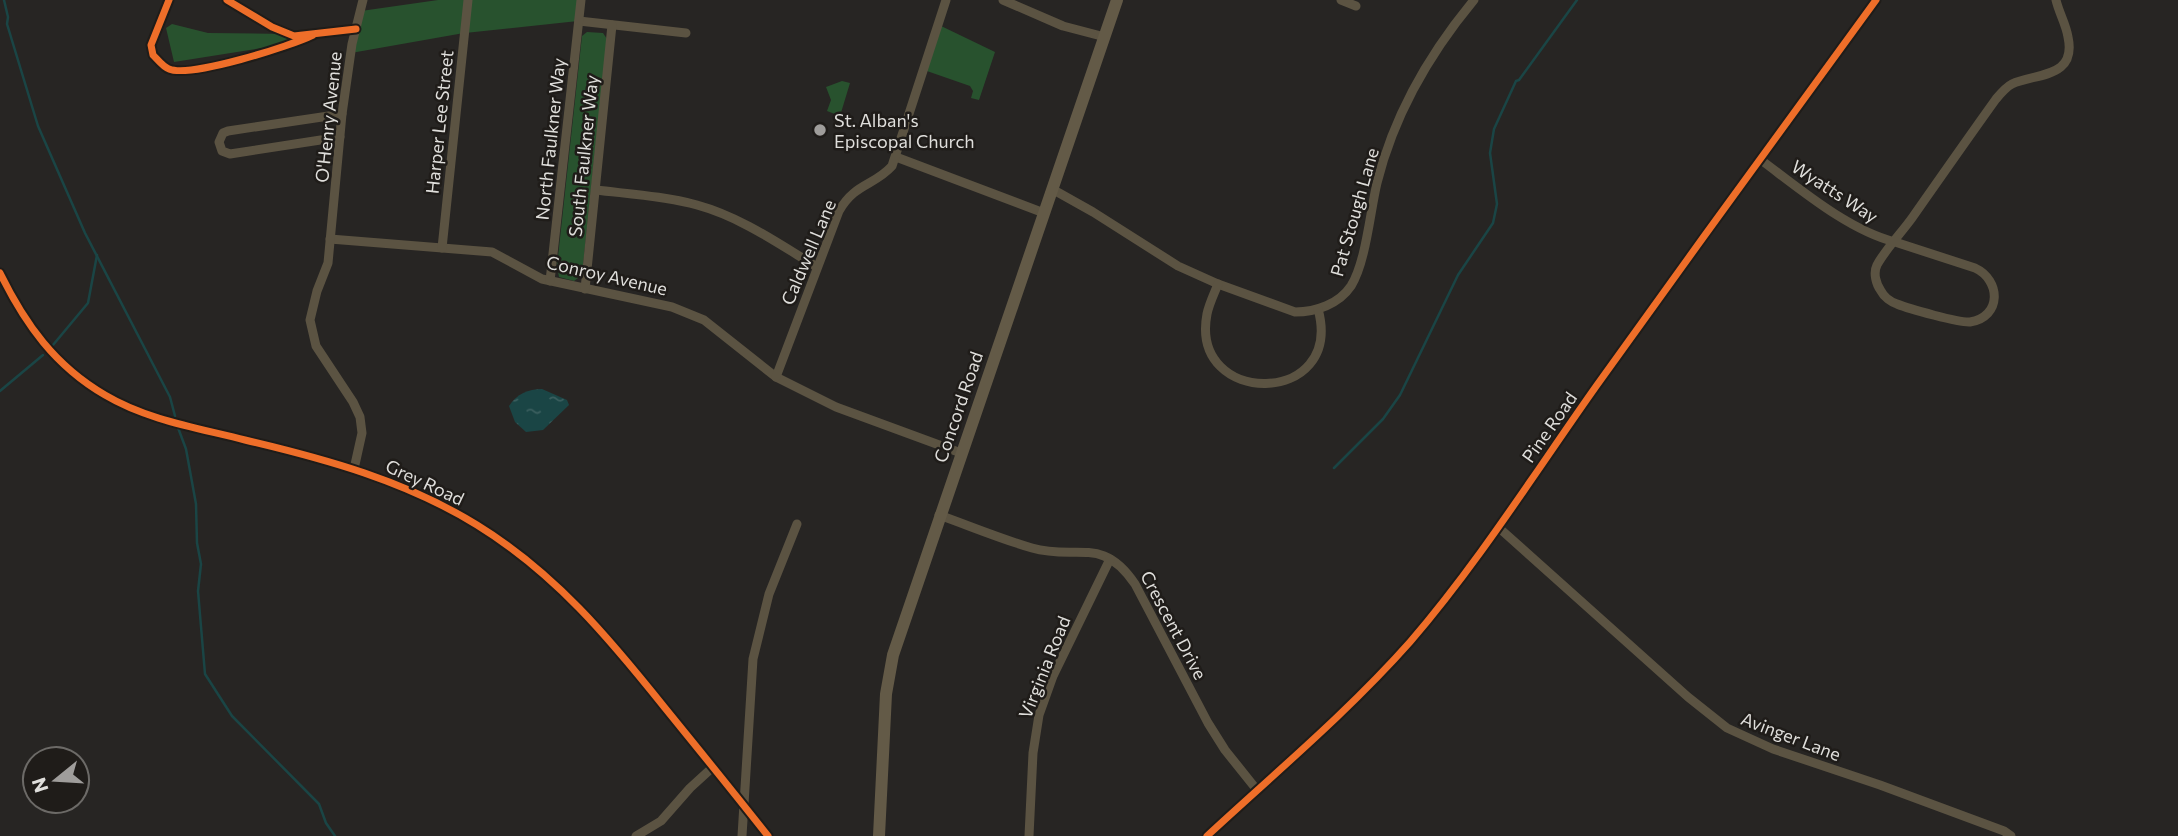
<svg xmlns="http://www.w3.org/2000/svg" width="2178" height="836" viewBox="0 0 2178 836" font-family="Commissioner,sans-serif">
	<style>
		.park { fill: #28522e }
		.water { fill: url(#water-ripples) }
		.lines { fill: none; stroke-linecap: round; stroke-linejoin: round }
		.stream { stroke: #1a4545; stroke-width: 2.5 }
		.minor { stroke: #5b5342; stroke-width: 9 }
		.secondary { stroke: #635a47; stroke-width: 12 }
		.cycleway-casing { stroke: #1f1c19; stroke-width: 11 }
		.cycleway { stroke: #ee6e29; stroke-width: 7 }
		.poi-dot { fill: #9f9d9b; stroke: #1f1c19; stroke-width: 2.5 }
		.labels { text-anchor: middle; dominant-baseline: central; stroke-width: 5; stroke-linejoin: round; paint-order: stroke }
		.street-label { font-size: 18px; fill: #dfdedb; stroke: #1f1c19 }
		.poi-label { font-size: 18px; fill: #dfdedb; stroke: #1f1c19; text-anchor: start }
	</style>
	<defs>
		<pattern id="water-ripples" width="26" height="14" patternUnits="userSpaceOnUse" patternTransform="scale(1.75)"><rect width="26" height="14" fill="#1a4545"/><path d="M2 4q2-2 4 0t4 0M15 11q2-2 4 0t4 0" fill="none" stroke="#3b5f5f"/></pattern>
	</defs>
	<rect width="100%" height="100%" fill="#272523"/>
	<g class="park">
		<polygon points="438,0 468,0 464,33 351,53 361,11"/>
		<polygon points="469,0 580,0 578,21 465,33"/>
		<polygon points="172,24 208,33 286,34 294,43 174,62 166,28"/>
		<polygon points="939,25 995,52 979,100 971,98 973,91 970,86 924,70"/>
		<polygon points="587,32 603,33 607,39 582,275 574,281 559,277 557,266 582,36"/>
		<polygon points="842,81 850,83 840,116 827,111 831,100 826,87"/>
	</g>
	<path class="water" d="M542,389L567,400L569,405L543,430L526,432L515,422L509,406C517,394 528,389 542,389Z"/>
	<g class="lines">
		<g class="stream">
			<polyline points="4,0 8,17 7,24 38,126 85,233 170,397 175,416"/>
			<polyline points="53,345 88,303 97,255"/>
			<polyline points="0,391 43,355"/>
			<polyline points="177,425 186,449 196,504 197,543 201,564 198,591 205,674 232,716 319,804 326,823 335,836"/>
			<polyline points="1334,468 1383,419 1400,395 1458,275 1493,223 1497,204 1490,153 1494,129 1516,81 1519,80 1577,0"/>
		</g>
		<g class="minor">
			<polyline points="1003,0 1063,26 1105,37"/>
			<polyline points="1341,0 1356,6"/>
			<polyline points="579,21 686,33"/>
			<polyline points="340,137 230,154 222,151 219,142 223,133 228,131 342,114"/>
			<polyline points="896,157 1044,213"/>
			<path d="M1761,160C1800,189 1848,230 1895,242L1975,268C2001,280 2002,317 1970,322C1960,323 1909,309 1897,304C1891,302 1884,297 1881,291C1876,284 1873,273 1877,265C1885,250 1902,232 1912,218C1940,178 1968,138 1996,99C2001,93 2006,87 2012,84C2035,73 2077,79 2068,37C2066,24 2059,13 2056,0"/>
			<path d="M1052,189L1093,212L1178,266L1218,284L1295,312C1316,312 1339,304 1351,286C1366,262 1370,212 1377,183C1394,115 1430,53 1474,0"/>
			<path d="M596,190C629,194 664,196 697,205C741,217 779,244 817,267"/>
			<polyline points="330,239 492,252 542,279 672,307 704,320 776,377 836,407 961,453"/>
			<polyline points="442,248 468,0"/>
			<path d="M0,273C25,324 55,366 105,395C147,420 198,428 245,440C326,459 406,481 477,525C555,573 609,638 665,708C700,751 734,793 768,836"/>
			<polyline points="550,281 581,0"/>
			<path d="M1218,284C1214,294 1209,304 1207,314C1189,408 1345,407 1318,309"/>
			<polyline points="585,289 612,25"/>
			<path d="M776,377L839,211C855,183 874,186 892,166L946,0"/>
			<polyline points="354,469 362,433 360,417 353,402 316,346 310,320 317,291 328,263 342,114 352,44 363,0"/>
			<path d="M939,515C970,526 1001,539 1032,548C1077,561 1102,535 1135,584L1208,723L1225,750L1257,790"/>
			<polyline points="1498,527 1688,697 1727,728 1773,749 1880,785 2004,831 2011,836"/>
			<polyline points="636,836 661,821 690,788 713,767"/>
			<polyline points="742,836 753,659 769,594 797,524"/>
			<polyline points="1029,836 1033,753 1039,715 1053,676 1110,559"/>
			<path d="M1207,836C1275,773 1348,712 1410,642C1479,562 1536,471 1597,385C1689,256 1783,128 1876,0"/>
		</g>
		<polyline class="secondary" points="879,836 886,694 893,655 1117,0"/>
		<defs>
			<g id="cycleway">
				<path d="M169,0L151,45L153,55C158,60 163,67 169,69C190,78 291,46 313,35"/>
				<polyline points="227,0 272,27 294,36 356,29"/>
				<path d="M0,273C25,324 55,366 105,395C147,420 198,428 245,440C326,459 406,481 477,525C555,573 609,638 665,708C700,751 734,793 768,836"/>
				<path d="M1207,836C1275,773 1348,712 1410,642C1479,562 1536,471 1597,385C1689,256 1783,128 1876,0"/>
			</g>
		</defs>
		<use href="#cycleway" class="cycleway-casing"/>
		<use href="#cycleway" class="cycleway"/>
	</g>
	<circle class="poi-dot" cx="820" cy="130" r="7"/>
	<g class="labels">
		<g class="street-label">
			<text transform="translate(328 117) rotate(-84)">O'Henry Avenue</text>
			<text transform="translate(439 122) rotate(-84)">Harper Lee Street</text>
			<text transform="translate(550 139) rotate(-84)">North Faulkner Way</text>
			<text transform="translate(583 156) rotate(-84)">South Faulkner Way</text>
			<text transform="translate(1835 191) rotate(33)">Wyatts Way</text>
			<text transform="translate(1354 212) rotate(-74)">Pat Stough Lane</text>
			<text transform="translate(808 252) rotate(-67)">Caldwell Lane</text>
			<text transform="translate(607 275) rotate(13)">Conroy Avenue</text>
			<text transform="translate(958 407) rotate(-71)">Concord Road</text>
			<text transform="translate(1549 427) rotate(-55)">Pine Road</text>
			<text transform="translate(425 482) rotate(25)">Grey Road</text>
			<text transform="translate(1174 625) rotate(62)">Crescent Drive</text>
			<text transform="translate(1044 667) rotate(-68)">Virginia Road</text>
			<text transform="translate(1791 736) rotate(21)">Avinger Lane</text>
		</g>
		<g class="poi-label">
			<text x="834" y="120">St. Alban's<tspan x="834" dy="21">Episcopal Church</tspan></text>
		</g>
	</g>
	<g transform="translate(56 780) rotate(252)"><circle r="33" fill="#1f1c19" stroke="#6c6a67" stroke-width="2"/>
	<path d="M0-5L12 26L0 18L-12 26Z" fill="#9f9d9b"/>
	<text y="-10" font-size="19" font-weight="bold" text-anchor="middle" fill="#dfdedb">N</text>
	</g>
</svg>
